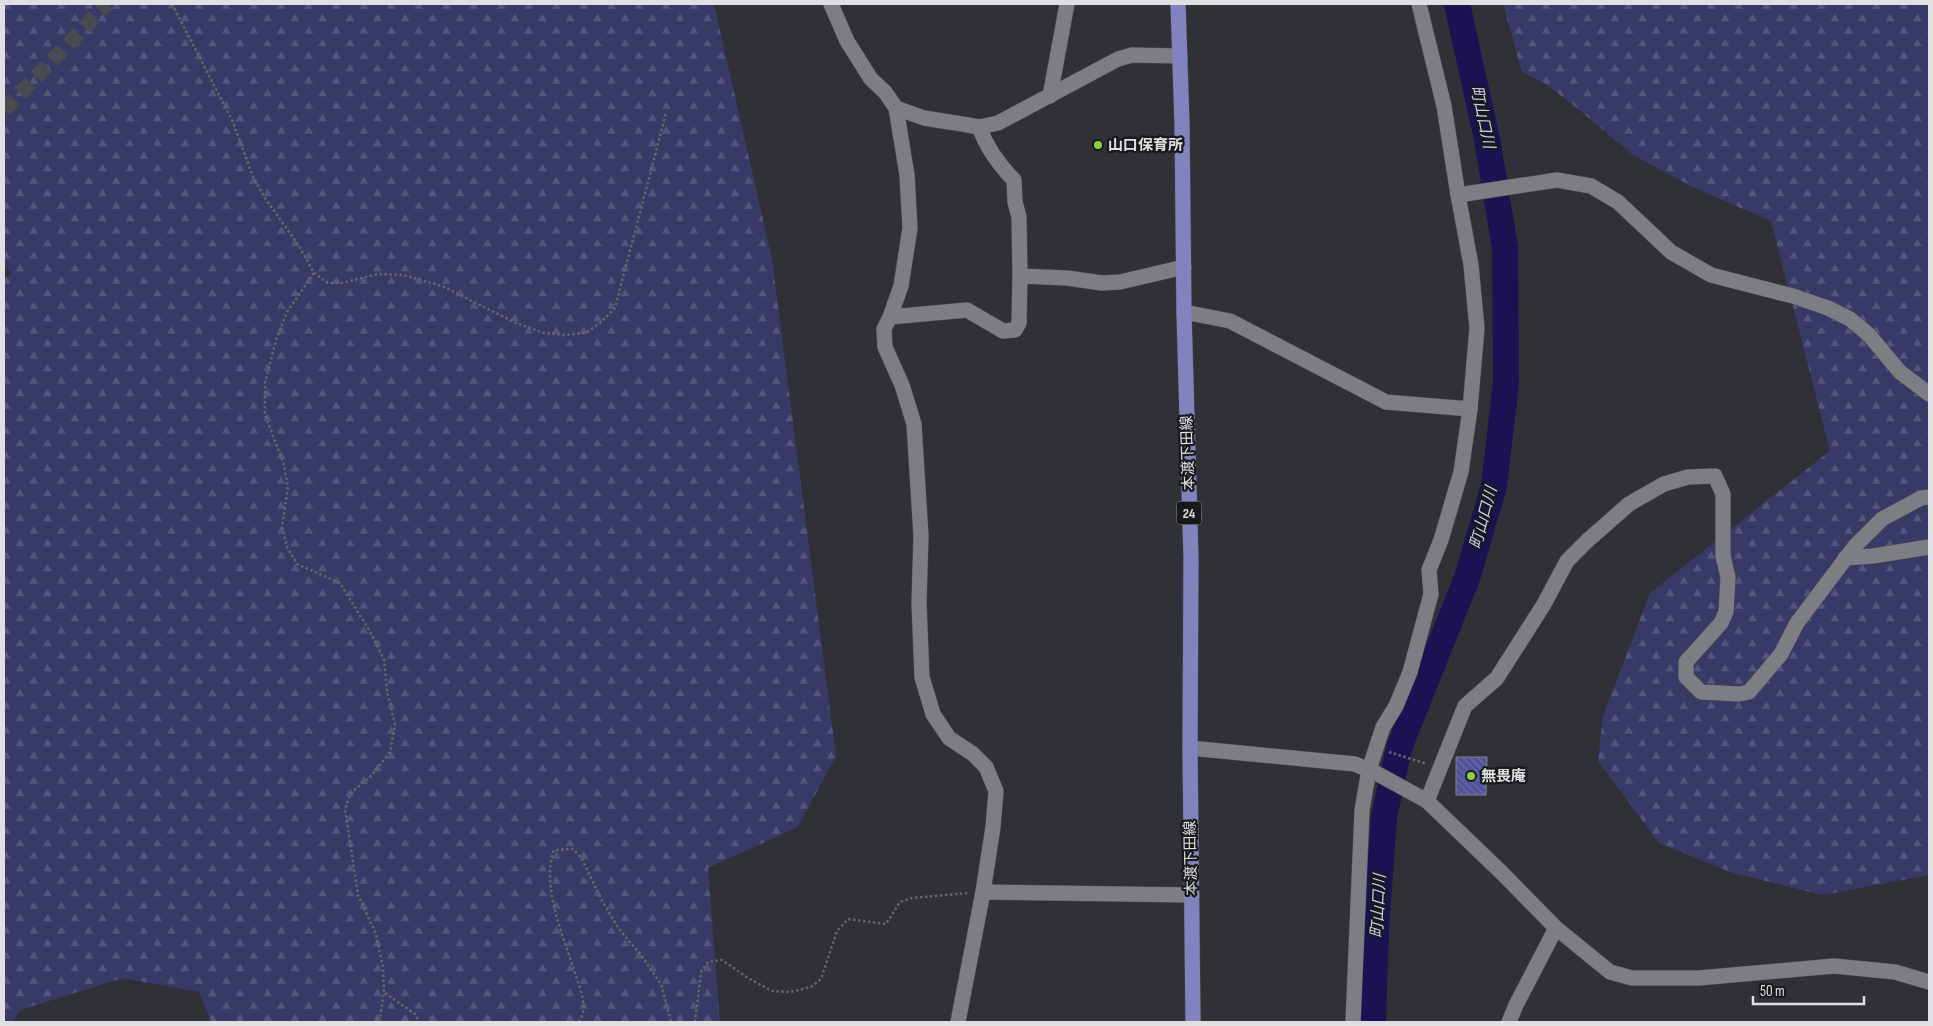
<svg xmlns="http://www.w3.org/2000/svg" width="1933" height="1026" viewBox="0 0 1933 1026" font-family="'Sofia Sans Condensed','Noto Sans JP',sans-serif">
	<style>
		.forest { fill: url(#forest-firs) }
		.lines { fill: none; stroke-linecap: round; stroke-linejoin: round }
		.river { stroke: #1b1253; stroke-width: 26 }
		.building { fill: url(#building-back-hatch); stroke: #83838a }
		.tertiary-tunnel { stroke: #4a4b50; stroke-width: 15; stroke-dasharray: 15 8; stroke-linecap: butt }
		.minor-casing { stroke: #4c4d50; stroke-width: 16 }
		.primary-casing { stroke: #4c4d50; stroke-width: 16 }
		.path { stroke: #65666a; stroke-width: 2.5; stroke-dasharray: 2.5 2.5; stroke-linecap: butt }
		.minor { stroke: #7d7e84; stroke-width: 15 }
		.primary { stroke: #8183be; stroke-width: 15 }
		.poi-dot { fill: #8ece43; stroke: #18191b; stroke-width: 2 }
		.labels { text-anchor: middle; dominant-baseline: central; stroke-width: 4.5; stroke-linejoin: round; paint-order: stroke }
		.shield { fill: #18191b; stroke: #a4a4a7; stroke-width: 1 }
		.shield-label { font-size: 14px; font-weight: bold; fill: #e0e0e3 }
		.poi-label { font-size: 15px; font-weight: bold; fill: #e0e0e3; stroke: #18191b; text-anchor: start }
		.street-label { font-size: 15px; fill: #e0e0e3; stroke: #18191b }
		.water-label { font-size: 16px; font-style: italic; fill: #c8cbf4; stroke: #18191b }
	</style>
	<defs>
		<pattern id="forest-firs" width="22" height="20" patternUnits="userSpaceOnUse" patternTransform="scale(1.25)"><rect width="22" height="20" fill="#383967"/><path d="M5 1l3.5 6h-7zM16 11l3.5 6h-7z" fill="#54557d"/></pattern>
		<pattern id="building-back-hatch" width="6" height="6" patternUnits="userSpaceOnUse" patternTransform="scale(1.25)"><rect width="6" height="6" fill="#515297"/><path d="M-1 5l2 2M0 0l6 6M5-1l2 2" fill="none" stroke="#6a6ba5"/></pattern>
	</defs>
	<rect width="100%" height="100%" fill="#303136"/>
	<g class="forest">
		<polygon points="4,4 714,4 772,259 836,756 798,827 708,868 720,1022 211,1022 199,992 123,978 20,1010 13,1022 4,1022 4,279 12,273 4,266"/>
		<polygon points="1503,4 1929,4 1929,875 1822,895 1733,873 1659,843 1598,761 1603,716 1650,593 1830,451 1771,221 1695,188 1633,155 1573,105 1546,84 1522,72"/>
	</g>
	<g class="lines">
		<polyline class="river" points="1373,1022 1376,929 1384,817 1399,748 1467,578 1494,486 1506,383 1505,247 1487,139 1457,4"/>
	</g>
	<polygon class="building" points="1456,757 1487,757 1486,795 1456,795"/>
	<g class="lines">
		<polyline class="tertiary-tunnel" points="4,110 107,4"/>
		<defs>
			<g id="minor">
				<polyline points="831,4 847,41 871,79 885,92 896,108 907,175 910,228 901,286 890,317 884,329 885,347 902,385 914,424 921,536 919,603 922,677 933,714 949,738 973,754 986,767 996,791 993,827 983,892 958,1022"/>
				<polyline points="1050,96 1067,4"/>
				<polyline points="896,108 924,118 962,124 979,127 998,123 1118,59 1132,55 1180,56"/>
				<path d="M979,127C987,148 998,164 1014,180L1015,202L1019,217L1020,276"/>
				<polyline points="1458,195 1557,180 1591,186 1618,202 1671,252 1711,275 1793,296 1828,308 1850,319 1869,335 1900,372 1929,394"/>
				<polyline points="1184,312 1230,321 1386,402 1470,409"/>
				<polyline points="890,317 967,310 1003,331 1015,330 1019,323 1020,276 1067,278 1102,283 1120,282 1184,267"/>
				<polyline points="1845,558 1873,556 1929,547"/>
				<polyline points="1190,748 1355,764 1376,773 1427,801 1502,873 1556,928 1610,972 1632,978 1699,978 1834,966 1895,972 1929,982"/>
				<polyline points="1427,801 1465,706 1497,678 1544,604 1567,561 1587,541 1629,504 1664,484 1688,477 1715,476 1723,494 1723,556 1728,577 1726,612 1721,623 1686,662 1686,677 1701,692 1739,694 1749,692 1781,654 1797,623 1855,546 1882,519 1921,498 1929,497"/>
				<polyline points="983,892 1192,895"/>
				<polyline points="1353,1022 1362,810 1369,770 1383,727 1396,706 1410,672 1431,594 1429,570 1441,540 1461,472 1470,409 1477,328 1471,265 1458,195 1444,106 1419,4"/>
				<polyline points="1509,1022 1516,1005 1556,928"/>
			</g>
			<polyline id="primary" points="1178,4 1182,123 1184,312 1191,558 1190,748 1193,1022"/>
		</defs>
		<use href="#minor" class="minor-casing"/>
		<use href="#primary" class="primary-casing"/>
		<g class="path">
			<polyline points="172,4 233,122 253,177 265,198 299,246 314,273 328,283 342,283 378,274 403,275 442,286 516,323 544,333 564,335 586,333 600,323 615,308 666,113"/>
			<polyline points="314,273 287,312 276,340 265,383 265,415 284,465 288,487 282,527 287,547 297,564 340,583 372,635 384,660 387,691 395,725 390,752 372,775 351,793 345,809 358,895 376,934 383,968 384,993 380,1016 374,1022"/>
			<polyline points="1389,752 1427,764"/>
			<polyline points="385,993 415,1014 419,1022"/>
			<path d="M579,1022C580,1019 583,1015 583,1012C585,998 578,983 574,970C563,936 541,885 554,850L573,849L582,859L601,899L619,929L641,955L661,984L671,1022"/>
			<polyline points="695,1022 701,972 708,962 722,960 748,978 772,991 790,992 811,987 821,979 837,931 848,919 886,924 900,902 912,898 969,893"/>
		</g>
		<use href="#minor" class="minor"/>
		<use href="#primary" class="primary"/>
	</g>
	<g class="poi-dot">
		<circle cx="1098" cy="145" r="5"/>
		<circle cx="1471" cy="776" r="5"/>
	</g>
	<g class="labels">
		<rect class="shield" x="1176.5" y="501.5" width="25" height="23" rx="4"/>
		<g class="shield-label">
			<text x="1189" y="513">24</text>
		</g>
		<g class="poi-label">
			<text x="1108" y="145">山口保育所</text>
			<text x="1481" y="776">無畏庵</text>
		</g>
		<g class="street-label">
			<text transform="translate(1188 453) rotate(-92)">本渡下田線</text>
			<text transform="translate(1191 858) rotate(-91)">本渡下田線</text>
		</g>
		<g class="water-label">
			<text transform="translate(1482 117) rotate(78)">町山口川</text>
			<text transform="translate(1484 518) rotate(-75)">町山口川</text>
			<text transform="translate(1379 906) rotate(-87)">町山口川</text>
		</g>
	</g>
	<rect width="1933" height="1026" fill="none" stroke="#e0e0e3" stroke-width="10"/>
	<path d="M1753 996v8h111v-8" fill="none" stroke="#e0e0e3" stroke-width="2.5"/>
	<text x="1760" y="996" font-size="15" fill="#e0e0e3" stroke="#18191b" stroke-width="4" paint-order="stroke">50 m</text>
</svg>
